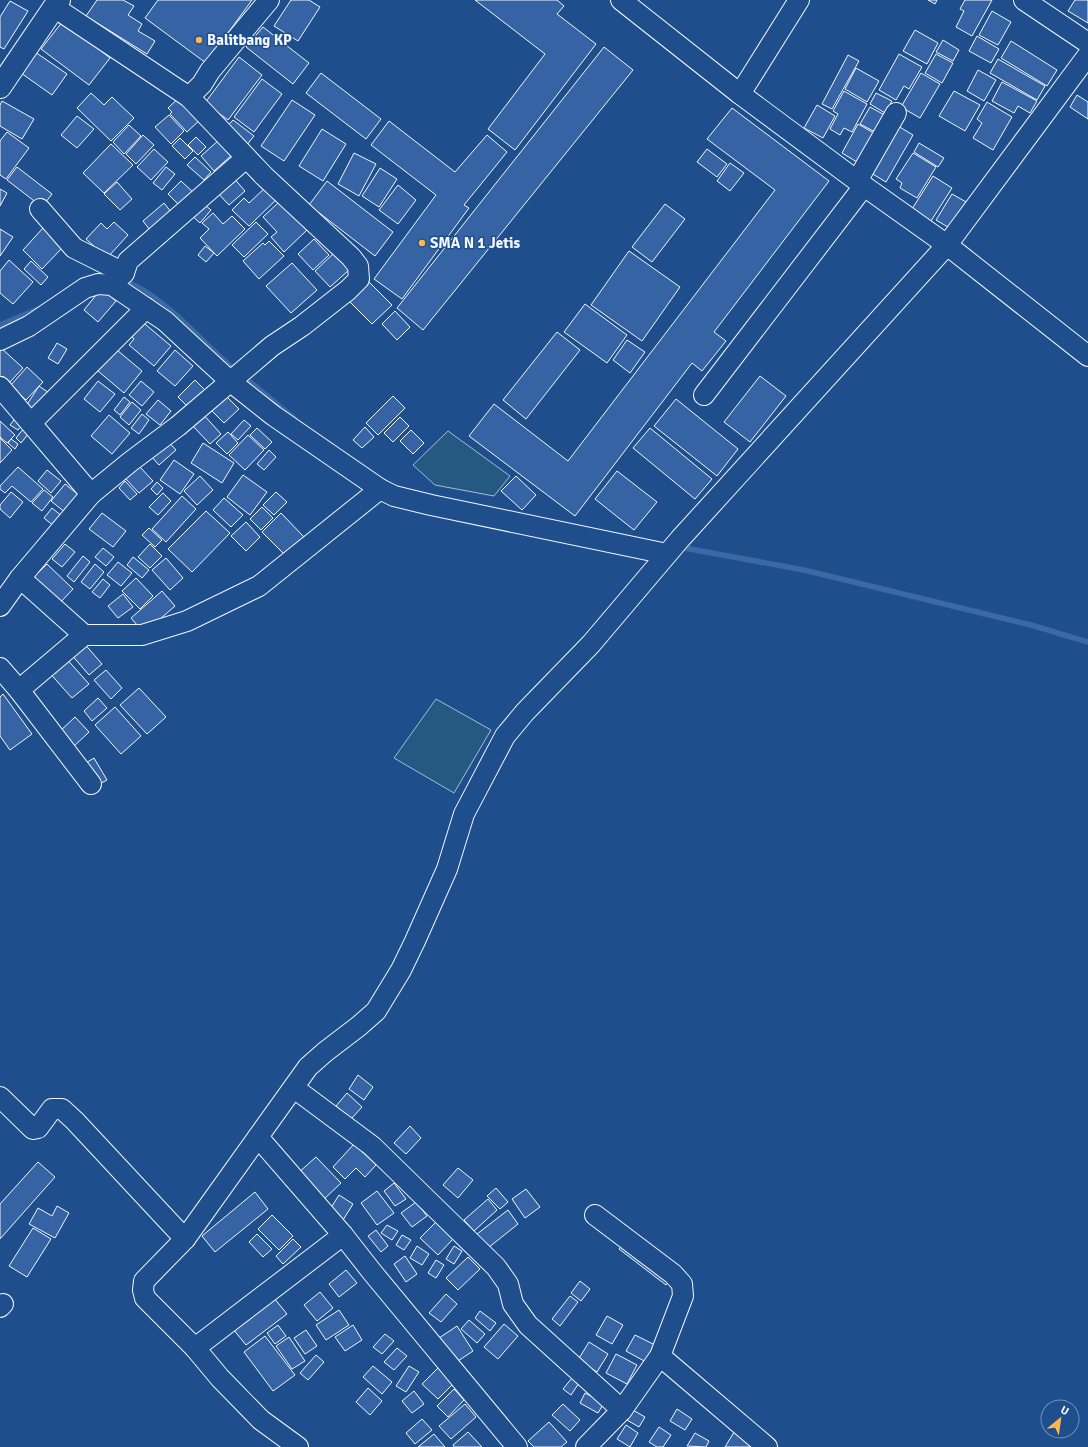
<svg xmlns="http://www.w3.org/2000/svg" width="1088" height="1447" viewBox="0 0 1088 1447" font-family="Signika,sans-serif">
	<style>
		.green { fill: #245a82; stroke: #a8bbd7 }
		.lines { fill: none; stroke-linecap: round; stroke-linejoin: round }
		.stream { stroke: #3b69a3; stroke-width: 5.5 }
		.building { fill: #3563a3; stroke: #f2f6ff }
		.minor-casing { stroke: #f2f6ff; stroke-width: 22 }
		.major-casing { stroke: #f2f6ff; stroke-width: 24 }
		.minor { stroke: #1f4e8c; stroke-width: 20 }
		.major { stroke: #1f4e8c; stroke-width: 22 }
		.poi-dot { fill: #ffb74d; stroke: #1f4e8c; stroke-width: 1.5 }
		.labels { text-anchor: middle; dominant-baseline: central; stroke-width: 3; stroke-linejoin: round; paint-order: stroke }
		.poi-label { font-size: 15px; font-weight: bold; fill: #f2f6ff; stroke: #1f4e8c; text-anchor: start }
	</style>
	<rect width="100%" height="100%" fill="#1f4e8c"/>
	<g class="green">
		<polygon points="448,431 510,476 494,496 435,485 413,465"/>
		<polygon points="436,699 491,730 454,793 394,758"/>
	</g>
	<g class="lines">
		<g class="stream">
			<path d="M122,279C130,284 139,287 146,292C179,313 206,346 236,371"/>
			<polyline points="0,325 38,309"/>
			<polyline points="243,376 295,419"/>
			<polyline points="679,547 804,570 1031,625 1088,642"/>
		</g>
	</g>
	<g class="building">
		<polygon points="97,0 123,0 134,6 128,15 142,24 138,31 155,41 147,54 86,16"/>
		<polygon points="158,0 252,0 206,63 145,18"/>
		<polygon points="291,0 309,0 320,7 298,41 274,26"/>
		<polygon points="475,0 557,0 564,6 557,14 596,44 515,150 488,129 545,54"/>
		<polygon points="928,0 937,0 935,4"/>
		<polygon points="965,0 992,0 972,36 956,27 964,11 960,9"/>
		<polygon points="1075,0 1088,0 1088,23 1068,11"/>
		<polygon points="10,1 28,11 4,49 0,47 0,17"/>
		<polygon points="992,11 1011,22 998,45 979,35"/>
		<polygon points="63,21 110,58 89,85 41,49"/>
		<polygon points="263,27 309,63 293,84 246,47"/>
		<polygon points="915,30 938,43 927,64 903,51"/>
		<polygon points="977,36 999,49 991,63 969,51"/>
		<polygon points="943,40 959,50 953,61 936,52"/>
		<polygon points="1011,41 1057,70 1047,86 1001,58"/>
		<polygon points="604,47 633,70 423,330 397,308"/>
		<polygon points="35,52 67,74 52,95 21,73"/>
		<polygon points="899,54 922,67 909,89 904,86 896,100 879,90"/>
		<polygon points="936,54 953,63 942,83 925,73"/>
		<polygon points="848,55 859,61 832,109 822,104"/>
		<polygon points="239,57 262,75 228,120 205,103"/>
		<polygon points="998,59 1045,86 1037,100 990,73"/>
		<polygon points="856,68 879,81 867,102 845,89"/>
		<polygon points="978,70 996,80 984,101 967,91"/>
		<polygon points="321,73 381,119 366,139 306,93"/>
		<polygon points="921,73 940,84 920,118 901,107"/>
		<polygon points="262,79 282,94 254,132 234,117"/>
		<polygon points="1002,82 1037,101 1030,113 1018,106 1014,113 992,101"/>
		<polygon points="844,91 867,104 852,132 844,128 840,135 830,129 838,114 833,111"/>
		<polygon points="954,91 980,105 965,131 939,116"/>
		<polygon points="91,93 104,105 112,97 134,118 111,141 77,108"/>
		<polygon points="876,93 892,101 885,113 870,104"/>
		<polygon points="182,95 203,117 187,132 170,114 172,112 168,108"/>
		<polygon points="1077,95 1088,102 1088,119 1070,107"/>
		<polygon points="292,100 315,115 284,161 261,146"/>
		<polygon points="2,101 34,119 22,139 0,126 0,105"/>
		<polygon points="987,102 1012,117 993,150 973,138 982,123 977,119"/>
		<polygon points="817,105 835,116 823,138 804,128"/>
		<polygon points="870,107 890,118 881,135 860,124"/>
		<polygon points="732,108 829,181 714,332 726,341 702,371 692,363 575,516 469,436 494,404 568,461 775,190 707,139"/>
		<polygon points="169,115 184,131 171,144 155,127"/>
		<polygon points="77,116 94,129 77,148 61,135"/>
		<polygon points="233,120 254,136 245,147 224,130"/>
		<polygon points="389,121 455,172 487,135 507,152 464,205 469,208 402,299 374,279 436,195 371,145"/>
		<polygon points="893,123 913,135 886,182 866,170"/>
		<polygon points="858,124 879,136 862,165 842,153"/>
		<polygon points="129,125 141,136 124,154 113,142"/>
		<polygon points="322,129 346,144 323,181 299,166"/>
		<polygon points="7,132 29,148 6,179 0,175 0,141"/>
		<polygon points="143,135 154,145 136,164 126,154"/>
		<polygon points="196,137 206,147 198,155 188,145"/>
		<polygon points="180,138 193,151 185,159 172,146"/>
		<polygon points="220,139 233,154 214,171 201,156"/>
		<polygon points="919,143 944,158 938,167 914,152"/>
		<polygon points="111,144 133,165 104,193 83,173"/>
		<polygon points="154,149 168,162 151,180 137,167"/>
		<polygon points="707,149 727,164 717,177 697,162"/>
		<polygon points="354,153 376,164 359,196 338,184"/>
		<polygon points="913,153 936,167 917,198 900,188 902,183 896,179"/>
		<polygon points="195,157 211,172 204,180 187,165"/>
		<polygon points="730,163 744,173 730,191 717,181"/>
		<polygon points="17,167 52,194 42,207 7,180"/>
		<polygon points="166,167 175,174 162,190 153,183"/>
		<polygon points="380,168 397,179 379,207 362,196"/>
		<polygon points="231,175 245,191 229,205 215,190"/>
		<polygon points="933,176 952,188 931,221 912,209"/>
		<polygon points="181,181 195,194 182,208 168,194"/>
		<polygon points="327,181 393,232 375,256 309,205"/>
		<polygon points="117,182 132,199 120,210 104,194"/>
		<polygon points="398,185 416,200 398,224 379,210"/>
		<polygon points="267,186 279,197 249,226 232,210 244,198 249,203"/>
		<polygon points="0,189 7,193 0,206"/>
		<polygon points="952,194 968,203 953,230 936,220"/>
		<polygon points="200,201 211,210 200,223 189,213"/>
		<polygon points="279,202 307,230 284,252 271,237 277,232 263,217"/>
		<polygon points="164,203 175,217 153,234 143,221"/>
		<polygon points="665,204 685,219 652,262 632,247"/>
		<polygon points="213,213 223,224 232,216 245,229 217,256 200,238 209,229 202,223"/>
		<polygon points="114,222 128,235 107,258 86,239 101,223 107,229"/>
		<polygon points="256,222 268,234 244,257 232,245"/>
		<polygon points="43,228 63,247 42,269 23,250"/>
		<polygon points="0,229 13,237 0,256"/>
		<polygon points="314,239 329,255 313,270 298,254"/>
		<polygon points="269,241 284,256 259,279 243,261 263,243 265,245"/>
		<polygon points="205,246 214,253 206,262 198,255"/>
		<polygon points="629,251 680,287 642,341 591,305"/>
		<polygon points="334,253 349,270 330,287 315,271"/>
		<polygon points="9,260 33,282 13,304 0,293 0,271"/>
		<polygon points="31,261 48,277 41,285 24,269"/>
		<polygon points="292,263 317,290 291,313 266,286"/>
		<polygon points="366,279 392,305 372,324 346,298"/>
		<polygon points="101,289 116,301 98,322 84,310"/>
		<polygon points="585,304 627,335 607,363 564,332"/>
		<polygon points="395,311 410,327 397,340 382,324"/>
		<polygon points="139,319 171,346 154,366 129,345 134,339 127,333"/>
		<polygon points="557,332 580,350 526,419 503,400"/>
		<polygon points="627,340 645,352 630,373 613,360"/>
		<polygon points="57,343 67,349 58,364 48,358"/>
		<polygon points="0,347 23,368 10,382 3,376 0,380"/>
		<polygon points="117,350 142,371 124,393 98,371"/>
		<polygon points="175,350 193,366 175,386 157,371"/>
		<polygon points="27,367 43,382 26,400 10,386"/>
		<polygon points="760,376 786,396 750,442 724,422"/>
		<polygon points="195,380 207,392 190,409 178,397"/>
		<polygon points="98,381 115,394 100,412 84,399"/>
		<polygon points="141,381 154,392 142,406 129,395"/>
		<polygon points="39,386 52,395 39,415 26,406"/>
		<polygon points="222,392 239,409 224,423 207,406"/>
		<polygon points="393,396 405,408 378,435 366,423"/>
		<polygon points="124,397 130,402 120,415 114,410"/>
		<polygon points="676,399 738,449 717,476 654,426"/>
		<polygon points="158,400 171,411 160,425 146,414"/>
		<polygon points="132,402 141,410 129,425 120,417"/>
		<polygon points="201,412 221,434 210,444 190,423"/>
		<polygon points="142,414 149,420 139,434 131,428"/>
		<polygon points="109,415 130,433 112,454 91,436"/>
		<polygon points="17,416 25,422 18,430 10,425"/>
		<polygon points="400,417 409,426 393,442 384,433"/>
		<polygon points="244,420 251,426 238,440 231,434"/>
		<polygon points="0,421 15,435 7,443 0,437"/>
		<polygon points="365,427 374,437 362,448 353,440"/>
		<polygon points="24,428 29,433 21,443 16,438"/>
		<polygon points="257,428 272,442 265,449 250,435"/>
		<polygon points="650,428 712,479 695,499 633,448"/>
		<polygon points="411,430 424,443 413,454 400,441"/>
		<polygon points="228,432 238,443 227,454 216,443"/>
		<polygon points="248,435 264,450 245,470 229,455"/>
		<polygon points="0,438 12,450 0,463"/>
		<polygon points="11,439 18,444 15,449 8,443"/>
		<polygon points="166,439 176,450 159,465 149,454"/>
		<polygon points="203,443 234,463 222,483 191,463"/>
		<polygon points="269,450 276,457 264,470 257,464"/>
		<polygon points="174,460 194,474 180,494 160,480"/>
		<polygon points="139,466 153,481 139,493 125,478"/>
		<polygon points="18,467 43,489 31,502 12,486 5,493 0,489 0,486"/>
		<polygon points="47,470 61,481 51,493 38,481"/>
		<polygon points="617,471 657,502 634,530 595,499"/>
		<polygon points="243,475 267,492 250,515 227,497"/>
		<polygon points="200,476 213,490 197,505 184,491"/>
		<polygon points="516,476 536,495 522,510 501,491"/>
		<polygon points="125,481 137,494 130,500 119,488"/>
		<polygon points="157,482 163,488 157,495 151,489"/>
		<polygon points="65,484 80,496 66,513 51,501"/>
		<polygon points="44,490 53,497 42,511 32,503"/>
		<polygon points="11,492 23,502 10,518 0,509 0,505"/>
		<polygon points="276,492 287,502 274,515 263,505"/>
		<polygon points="163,493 171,501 158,515 149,507"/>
		<polygon points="182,496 196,509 166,542 152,529"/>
		<polygon points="224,498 243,515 231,527 213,510"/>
		<polygon points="262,507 273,518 261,530 250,519"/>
		<polygon points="52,508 63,517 55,527 44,518"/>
		<polygon points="206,511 230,533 192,572 168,549"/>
		<polygon points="102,513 126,531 113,547 89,529"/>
		<polygon points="281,513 304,537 286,556 262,532"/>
		<polygon points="246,522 260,537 246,551 231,536"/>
		<polygon points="149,528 162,540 155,547 142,535"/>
		<polygon points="65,544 75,552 62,567 52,559"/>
		<polygon points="150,544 162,556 150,568 138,557"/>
		<polygon points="103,548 114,557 106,566 95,557"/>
		<polygon points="83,556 90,562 74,582 67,576"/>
		<polygon points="133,557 149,570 142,578 127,565"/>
		<polygon points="166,558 183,578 170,590 152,570"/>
		<polygon points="118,562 132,573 121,586 107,575"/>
		<polygon points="47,564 73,589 57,606 31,580"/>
		<polygon points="95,564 104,572 90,589 81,582"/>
		<polygon points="136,578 153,596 140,609 122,591"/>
		<polygon points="103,579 110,585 100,598 92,592"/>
		<polygon points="162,591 175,606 144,633 131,618"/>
		<polygon points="123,594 133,607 118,618 108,606"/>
		<polygon points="83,642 102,664 89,675 70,653"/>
		<polygon points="64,656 89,684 72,698 47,670"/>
		<polygon points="106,670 122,688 111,699 94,680"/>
		<polygon points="139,688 166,717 147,734 120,705"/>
		<polygon points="3,694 32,734 10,750 0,736 0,697"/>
		<polygon points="98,698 107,708 92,721 84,711"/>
		<polygon points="115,707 141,736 121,754 95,725"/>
		<polygon points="75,717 89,732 72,748 58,733"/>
		<polygon points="94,758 107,780 94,787 81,766"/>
		<polygon points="358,1075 373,1087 364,1100 349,1089"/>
		<polygon points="347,1093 362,1107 351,1119 336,1106"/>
		<polygon points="410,1126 421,1138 406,1154 394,1143"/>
		<polygon points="354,1144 376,1165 365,1177 356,1168 345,1179 333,1167"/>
		<polygon points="316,1157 341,1183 322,1201 297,1174"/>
		<polygon points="38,1162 55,1177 0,1239 0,1204"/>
		<polygon points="458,1168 473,1180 458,1198 443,1185"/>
		<polygon points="394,1183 406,1199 395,1206 384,1191"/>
		<polygon points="496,1188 508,1202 500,1209 487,1196"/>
		<polygon points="526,1189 540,1207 525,1218 512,1199"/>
		<polygon points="377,1191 394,1213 377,1225 361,1203"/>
		<polygon points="255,1192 268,1209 215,1252 202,1236"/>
		<polygon points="339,1195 353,1204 343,1220 329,1211"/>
		<polygon points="488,1199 497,1210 474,1231 464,1220"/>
		<polygon points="416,1202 427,1216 412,1227 401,1213"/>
		<polygon points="57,1206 69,1213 55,1238 29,1224 38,1208 52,1216"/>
		<polygon points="508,1210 518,1224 488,1248 477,1234"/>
		<polygon points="272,1215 293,1236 279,1250 258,1229"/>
		<polygon points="436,1222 453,1239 438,1255 420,1238"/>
		<polygon points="387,1225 398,1231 392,1240 381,1233"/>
		<polygon points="33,1228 51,1239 27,1277 9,1266"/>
		<polygon points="376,1230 388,1246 381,1252 368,1236"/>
		<polygon points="257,1234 272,1249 263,1257 249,1242"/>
		<polygon points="402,1235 411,1240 404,1250 396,1245"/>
		<polygon points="293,1239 301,1247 283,1264 276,1256"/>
		<polygon points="625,1242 672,1278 666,1285 619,1249"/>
		<polygon points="417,1246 429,1254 422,1265 410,1258"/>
		<polygon points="454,1246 462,1251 454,1264 446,1259"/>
		<polygon points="405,1256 417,1274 406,1282 394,1264"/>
		<polygon points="468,1257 480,1269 458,1290 446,1278"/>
		<polygon points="436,1260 444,1265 436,1278 428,1273"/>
		<polygon points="346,1270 357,1283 339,1297 329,1284"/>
		<polygon points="580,1281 590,1289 581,1301 571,1293"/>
		<polygon points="320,1292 333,1308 317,1321 304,1305"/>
		<polygon points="446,1294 457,1304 441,1322 429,1313"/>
		<polygon points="570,1296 578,1302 560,1326 552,1319"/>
		<polygon points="274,1298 287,1314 246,1345 233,1329"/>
		<polygon points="339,1310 349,1325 326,1340 316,1325"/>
		<polygon points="480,1311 496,1323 490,1331 475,1318"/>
		<polygon points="607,1316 623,1325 612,1344 596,1335"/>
		<polygon points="469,1320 485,1334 477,1343 461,1329"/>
		<polygon points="504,1324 518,1336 498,1359 484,1347"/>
		<polygon points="278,1325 286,1336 275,1344 267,1333"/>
		<polygon points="353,1325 362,1340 345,1351 335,1337"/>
		<polygon points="457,1326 473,1351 455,1363 439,1338"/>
		<polygon points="306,1330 317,1346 305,1354 294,1338"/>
		<polygon points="385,1334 394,1341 382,1354 373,1347"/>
		<polygon points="635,1335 655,1345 646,1362 626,1351"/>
		<polygon points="265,1336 295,1375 273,1391 244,1352"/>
		<polygon points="289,1337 305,1361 292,1369 276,1346"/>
		<polygon points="589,1342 608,1354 597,1372 578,1360"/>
		<polygon points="397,1348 407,1356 394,1370 384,1362"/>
		<polygon points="616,1354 637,1365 627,1384 606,1373"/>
		<polygon points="316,1355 324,1362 308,1380 300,1373"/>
		<polygon points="373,1366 392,1382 382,1394 363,1377"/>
		<polygon points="409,1366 419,1372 406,1392 396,1386"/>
		<polygon points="438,1368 454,1383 438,1399 422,1384"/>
		<polygon points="572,1378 579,1383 571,1395 563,1389"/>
		<polygon points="368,1388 382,1401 370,1415 356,1402"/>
		<polygon points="454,1389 464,1400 448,1417 437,1406"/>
		<polygon points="414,1391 424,1404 412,1413 402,1401"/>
		<polygon points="585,1393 604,1403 598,1413 580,1403"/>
		<polygon points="465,1404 476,1417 451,1439 439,1426"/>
		<polygon points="563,1404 580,1420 570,1431 552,1415"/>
		<polygon points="626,1406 645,1417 639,1427 620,1416"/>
		<polygon points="677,1409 692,1419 685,1430 670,1421"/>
		<polygon points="422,1419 432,1430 415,1444 406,1433"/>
		<polygon points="549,1422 567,1442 561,1447 534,1447 528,1441"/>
		<polygon points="626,1425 638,1433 630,1447 617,1439"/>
		<polygon points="659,1427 671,1435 663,1447 657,1447 649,1442"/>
		<polygon points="736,1429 756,1447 725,1447"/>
		<polygon points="468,1432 482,1447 454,1447 453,1445"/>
		<polygon points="695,1433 709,1441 706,1447 687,1446"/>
		<polygon points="434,1434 445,1447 418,1447"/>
	</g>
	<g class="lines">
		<defs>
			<g id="minor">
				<polyline points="621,0 740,94 864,186 947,245 1088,356"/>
				<polyline points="1024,0 1088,43"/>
				<polyline points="740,94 799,0"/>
				<polyline points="189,97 202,84 210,71 269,0"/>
				<polyline points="857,181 896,113"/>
				<polyline points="40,209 74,248 124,273"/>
				<polyline points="112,285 124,273 128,261 246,158"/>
				<polyline points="0,340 29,326 85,288 98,284 112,285 165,321 231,382 274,416 380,489 394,496 431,505 667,554"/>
				<polyline points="0,387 91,494 130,462 178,426 272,346 302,326 348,290 359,279 358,266 351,257 264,176 189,97 54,7"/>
				<polyline points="704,395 864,186"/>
				<polyline points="31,423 146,308"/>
				<polyline points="20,578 84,635"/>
				<polyline points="0,606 20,578 91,494"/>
				<polyline points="0,668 19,690 91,784"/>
				<polyline points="19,690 84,635 142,635 187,621 259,586 380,489"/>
				<polyline points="294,1088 372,1146 496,1267 508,1284 513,1304 528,1325 622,1410"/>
				<polyline points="0,1097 33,1129 38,1128 52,1109 62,1109 75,1121 185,1239"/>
				<polyline points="258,1137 343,1235 372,1272 517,1447"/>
				<polyline points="0,1307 3,1304"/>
				<polyline points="195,1348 343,1235"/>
				<polyline points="660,1356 767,1447"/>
				<polyline points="298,1447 261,1420 220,1378 195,1348 145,1298 143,1290 144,1281 185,1239 308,1067 325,1052 359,1026 376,1011 401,970 415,941 447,869 464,814 505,736 525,712 591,644 680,539 947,245 1088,55"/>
				<polyline points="586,1447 622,1410 660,1356 683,1296 682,1284 673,1274 595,1215"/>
			</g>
			<polyline id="major" points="0,87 59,0"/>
		</defs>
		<use href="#minor" class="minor-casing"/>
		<use href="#major" class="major-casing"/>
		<use href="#minor" class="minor"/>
		<use href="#major" class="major"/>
	</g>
	<g class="poi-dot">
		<circle cx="199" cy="40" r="4"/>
		<circle cx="422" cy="243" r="4"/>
	</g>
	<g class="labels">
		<g class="poi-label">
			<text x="207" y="40">Balitbang KP</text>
			<text x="430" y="243">SMA N 1 Jetis</text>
		</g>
	</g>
	<g transform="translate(1060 1419) rotate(29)"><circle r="19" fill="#1f4e8c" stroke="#7391ba"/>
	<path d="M0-3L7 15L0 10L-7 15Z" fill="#ffb74d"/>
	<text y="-6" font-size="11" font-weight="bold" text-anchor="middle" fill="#f2f6ff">U</text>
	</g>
</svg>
